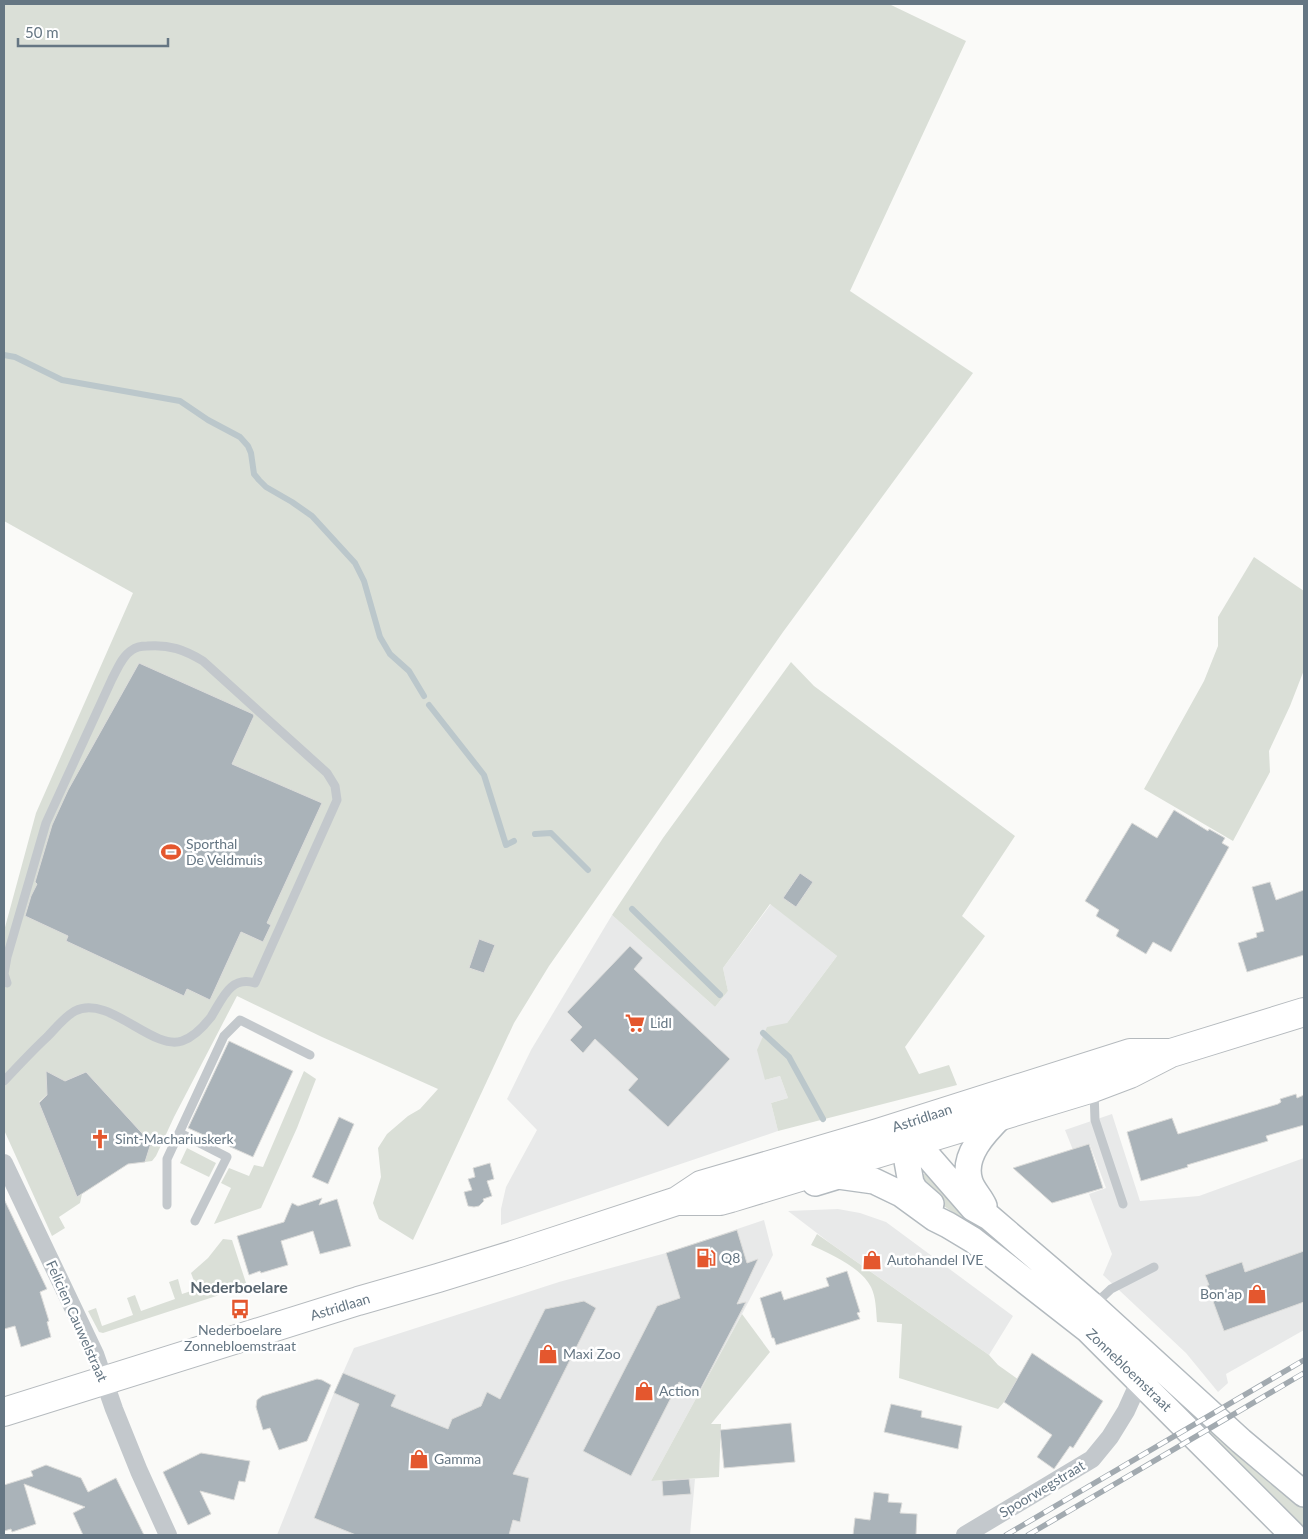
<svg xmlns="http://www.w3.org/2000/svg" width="1308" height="1539" font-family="Lato,sans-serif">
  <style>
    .built { fill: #e8e9e9 }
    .green { fill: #dadfd7 }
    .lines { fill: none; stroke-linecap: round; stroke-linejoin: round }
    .stream { stroke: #bbc7cb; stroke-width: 6 }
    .building { fill: #aab3b9; stroke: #dcdcda }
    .secondary-casing { stroke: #b3babf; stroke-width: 28 }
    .primary-casing { stroke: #b5babe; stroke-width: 30 }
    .service { stroke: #c3c8cc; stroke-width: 9 }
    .minor { stroke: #c3c8cc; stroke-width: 18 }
    .secondary { stroke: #fff; stroke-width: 25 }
    .primary { stroke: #fff; stroke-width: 28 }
    .rail-casing { stroke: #a2aab0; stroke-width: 5.5 }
    .rail { stroke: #fff; stroke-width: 4; stroke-dasharray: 11; stroke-linecap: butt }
    .labels { text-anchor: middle; stroke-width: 5; stroke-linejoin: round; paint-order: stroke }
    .poi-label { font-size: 14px; fill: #657683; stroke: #fff; text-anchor: start }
    .street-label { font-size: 14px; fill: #657683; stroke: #fff }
    .quarter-label { font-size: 16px; font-weight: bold; fill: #57646e; stroke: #fff }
  </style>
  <rect width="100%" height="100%" fill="#fafaf8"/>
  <path class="built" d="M771,904L837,956L787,1023L765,1080L780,1076L788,1098L771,1103L778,1131L501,1225V1209L506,1187L537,1130L507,1099L531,1050L612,915L715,1007L728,991L723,968Z
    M1112,1114L1140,1201L1199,1196L1304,1158V1330L1226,1374L1228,1383L1218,1392L1186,1353L1103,1275L1112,1254L1089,1194L1106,1188L1090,1145L1073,1150L1065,1130Z
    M838,1209L860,1213L886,1222L1013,1316L989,1355L830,1243L788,1211Z
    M764,1220L773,1255L742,1314L651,1481L695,1479L690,1535H277L334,1393L354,1348L559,1282L666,1253Z"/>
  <path class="green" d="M4,4H889L966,41L850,291L973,373L783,632L549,966L514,1023L413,1240L379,1219L373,1203L381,1177L378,1148L387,1134L408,1116L420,1109L438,1089L322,1037L237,996L174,1117L156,1156L152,1161L145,1162L151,1143L86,1072L60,1083L39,1102L77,1197L82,1194L80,1203L59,1217L65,1228L52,1236L4,1130V931L36,813L133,593L4,521Z
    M1254,557L1304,591V670L1290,706L1269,751L1270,772L1233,841L1144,789L1204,681L1218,646V617Z
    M791,662L814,686L1015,836L962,916L985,936L905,1047L919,1074L949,1065L957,1085L778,1131L771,1103L788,1098L780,1076L765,1080L757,1050L767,1027L787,1023L837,956L770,904L723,968L728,991L715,1007L612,915L663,838Z
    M304,1071L316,1079L297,1128L261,1208L214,1224L231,1188L221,1183L229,1168L249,1176L254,1165L263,1167Z
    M187,1148L216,1163L209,1177L180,1163Z
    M933,1172L969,1215L973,1226L929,1196L916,1176Z
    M817,1234L989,1355L998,1365L1019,1380L1016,1381L1004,1402L998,1409L899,1378L902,1324L877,1322C876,1310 876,1297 871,1287C861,1267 830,1254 811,1245Z
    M223,1239L232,1240L247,1286L103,1333L99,1332L88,1311L96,1308L102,1326L133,1315L127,1298L135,1295L141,1311L175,1299L169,1282L178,1279L182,1294L197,1289L191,1273L208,1258Z
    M742,1314L770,1352L711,1424H721L719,1477L651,1481Z
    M1139,1363L1304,1502V1527L1295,1519L1271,1503Z"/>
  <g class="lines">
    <path class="stream" d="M4,355L15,357L62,380L180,401L208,420L240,437L248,446L251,453L254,474L259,480L266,487L292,502L312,516L355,563L364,581L380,637L390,654L409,671L424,696
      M429,705L484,775L506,845L514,841
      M535,834L551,833L588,870
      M632,909L720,995
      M763,1033L789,1057L823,1119"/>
  </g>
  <path class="building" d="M139,663L253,714L254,716L232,764L322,803L267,923L271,925L263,942L241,932L210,1000L187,989L184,996L66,941L68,936L25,916L31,896L37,884L35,882L52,825L68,790Z
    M1174,810L1208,831L1209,829L1225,838L1222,843L1229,847L1171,952L1153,942L1146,954L1116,936L1119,930L1096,916L1099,910L1085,901L1132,823L1157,838Z
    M800,873L813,882L796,907L783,898Z
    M1270,882L1276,900L1304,890V955L1247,972L1238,943L1257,937L1256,933L1264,931L1252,887Z
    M479,939L495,945L484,973L469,968Z
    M630,946L643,958L634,969L730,1059L668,1127L628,1090L638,1079L595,1039L583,1053L570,1040L582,1027L567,1012Z
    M229,1041L293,1071L253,1157L188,1128Z
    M46,1071L65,1081L86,1072L151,1143L145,1162L128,1164L77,1197L39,1103L47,1095Z
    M1296,1094L1297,1098L1304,1095V1125L1266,1136L1268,1141L1187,1165L1188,1167L1141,1181L1127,1132L1172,1118L1178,1134L1278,1104L1281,1102L1280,1099Z
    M339,1117L354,1124L328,1184L312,1177Z
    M1089,1144L1103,1188L1052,1203L1013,1168Z
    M490,1163L494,1179L487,1181L492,1196L483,1199L484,1201L479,1206L474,1207L468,1206L464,1192L472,1190L468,1179L475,1177L473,1168Z
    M322,1198L319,1205L337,1199L351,1246L320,1254L313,1231L281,1241L288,1265L261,1273L260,1271L249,1275L237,1236L284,1222L292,1203L298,1206Z
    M4,1199L47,1289L40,1292L49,1321L47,1322L51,1337L21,1347L15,1326L4,1329Z
    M737,1230L747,1263L758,1259L737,1304L746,1302L699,1392L679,1382L631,1476L583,1451L657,1306L680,1298L666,1253Z
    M1304,1251V1302L1224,1331L1207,1285H1209L1205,1275L1242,1262L1245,1272Z
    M847,1271L860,1312L857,1313L860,1319L776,1345L774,1338H772L760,1298L781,1291L784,1300L829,1286L826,1278Z
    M584,1301L596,1308L513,1474L529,1478L520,1522L513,1520L509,1535H356L314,1518L359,1404L334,1393L343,1373L396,1395L391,1406L448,1429L452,1419L481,1406L487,1392L500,1399L545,1309Z
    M1032,1353L1103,1401L1073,1448L1070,1446L1054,1469L1037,1457L1052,1435L1004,1402Z
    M317,1379L322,1380L331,1385L307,1441L279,1450L270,1428L263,1430L256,1407L257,1400L262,1396Z
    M891,1404L922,1411L921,1417L962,1426L958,1449L884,1432Z
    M791,1423L795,1462L724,1468L720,1430Z
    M201,1453L250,1461L245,1482L239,1481L234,1500L200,1491L211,1514L188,1525L163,1472Z
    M46,1465L81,1478L88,1492L116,1478L144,1535H83L73,1513L85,1507L24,1484L36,1524L12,1532L11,1529L4,1531V1485L33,1476L31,1471Z
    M689,1479L691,1494L663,1496L662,1481Z
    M874,1492L889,1494L888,1502L902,1503L900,1513L917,1514L916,1535H853L855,1518L870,1520Z"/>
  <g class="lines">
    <defs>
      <path id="secondary" d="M925,1131L913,1142L907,1161L911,1183L915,1190L931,1204
        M899,1132L926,1154L973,1208L989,1217L1093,1306L1241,1441L1304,1494
        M815,1183L838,1176L874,1181L901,1194L934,1218L948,1225L973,1240L1088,1330L1293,1535
        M984,1206C980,1197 973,1191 970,1182C961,1156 985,1132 1002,1115"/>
      <path id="primary" d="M678,1201H720L731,1198L1093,1088L1130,1074L1171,1053L1304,1012
        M4,1412L358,1301L438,1278L519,1253L677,1201L701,1185L878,1133L1130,1053H1171"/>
    </defs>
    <use href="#secondary" class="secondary-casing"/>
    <use href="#primary" class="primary-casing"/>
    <path class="service" d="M4,1081C18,1066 32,1051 47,1037C56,1028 64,1017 75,1011C109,994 152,1051 182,1041C194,1037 204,1026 211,1017C222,1000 230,975 255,983L337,800L335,786L327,773L203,661C185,650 169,644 147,646C142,646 136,647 132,650C122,656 117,670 112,679L46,823L7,957L4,974L7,983
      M1094,1091L1095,1120L1123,1204
      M180,1133L227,1157L195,1221
      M167,1205V1159L224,1036L240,1020L310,1055
      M1095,1304L1111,1289L1154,1267"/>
    <path class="minor" d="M4,1163L95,1354L114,1409L139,1471L168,1535
      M965,1535L1092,1459L1110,1437L1126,1411L1140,1380"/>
    <use href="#secondary" class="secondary"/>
    <use href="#primary" class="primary"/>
    <defs>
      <path id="rail" d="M1006,1535L1304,1360
        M1028,1535L1304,1373"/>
    </defs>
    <use href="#rail" class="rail-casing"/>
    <use href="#rail" class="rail"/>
  </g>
  <defs>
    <symbol id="stadium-bare" viewBox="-9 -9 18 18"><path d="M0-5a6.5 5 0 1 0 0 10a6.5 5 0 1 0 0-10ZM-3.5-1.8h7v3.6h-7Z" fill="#e4572e" stroke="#fff" stroke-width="2.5" paint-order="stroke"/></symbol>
    <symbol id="supermarket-bare" viewBox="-9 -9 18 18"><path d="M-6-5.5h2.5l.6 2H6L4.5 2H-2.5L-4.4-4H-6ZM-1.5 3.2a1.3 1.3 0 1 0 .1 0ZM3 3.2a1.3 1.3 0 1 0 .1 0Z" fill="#e4572e" stroke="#fff" stroke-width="2.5" paint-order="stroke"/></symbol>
    <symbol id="church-bare" viewBox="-9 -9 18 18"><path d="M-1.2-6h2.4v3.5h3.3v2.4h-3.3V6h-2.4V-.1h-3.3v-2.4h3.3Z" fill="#e4572e" stroke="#fff" stroke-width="2.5" paint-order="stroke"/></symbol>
    <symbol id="fuel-bare" viewBox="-9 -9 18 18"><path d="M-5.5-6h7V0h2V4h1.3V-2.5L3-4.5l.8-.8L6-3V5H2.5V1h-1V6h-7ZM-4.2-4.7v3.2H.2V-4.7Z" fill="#e4572e" stroke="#fff" stroke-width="2.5" paint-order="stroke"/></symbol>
    <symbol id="shop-bare" viewBox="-9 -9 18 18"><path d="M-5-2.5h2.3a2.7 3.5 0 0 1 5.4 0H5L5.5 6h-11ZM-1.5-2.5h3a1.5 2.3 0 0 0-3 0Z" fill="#e4572e" stroke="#fff" stroke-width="2.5" paint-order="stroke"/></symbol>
    <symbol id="bus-bare" viewBox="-9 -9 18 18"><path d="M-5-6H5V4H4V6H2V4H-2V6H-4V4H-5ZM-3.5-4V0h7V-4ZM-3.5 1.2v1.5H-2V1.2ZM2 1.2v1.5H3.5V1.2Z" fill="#e4572e" stroke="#fff" stroke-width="2.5" paint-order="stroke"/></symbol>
  </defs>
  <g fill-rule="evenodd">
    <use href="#stadium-bare" x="157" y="838" width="28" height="28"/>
    <use href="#supermarket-bare" x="621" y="1009" width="28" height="28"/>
    <use href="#church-bare" x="86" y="1125" width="28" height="28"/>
    <use href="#fuel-bare" x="692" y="1244" width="28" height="28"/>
    <use href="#shop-bare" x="858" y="1246" width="28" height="28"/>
    <use href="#shop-bare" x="1243" y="1280" width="28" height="28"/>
    <use href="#bus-bare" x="226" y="1295" width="28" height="28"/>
    <use href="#shop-bare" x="534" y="1340" width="28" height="28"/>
    <use href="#shop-bare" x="630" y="1377" width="28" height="28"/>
    <use href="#shop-bare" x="405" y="1445" width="28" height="28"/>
  </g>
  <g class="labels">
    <g class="poi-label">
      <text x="186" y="849">Sporthal<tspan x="186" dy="16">De Veldmuis</tspan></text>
      <text x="650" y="1028">Lidl</text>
      <text x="115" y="1144">Sint-Machariuskerk</text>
      <text x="721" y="1263">Q8</text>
      <text x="887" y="1265">Autohandel IVE</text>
      <text x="1242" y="1299" text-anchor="end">Bon'ap</text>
      <text x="240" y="1335" text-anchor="middle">Nederboelare<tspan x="240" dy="16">Zonnebloemstraat</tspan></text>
      <text x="563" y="1359">Maxi Zoo</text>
      <text x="659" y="1396">Action</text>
      <text x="434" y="1464">Gamma</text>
    </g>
    <g class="street-label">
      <text transform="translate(922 1118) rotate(-18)" y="5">Astridlaan</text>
      <text transform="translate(340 1307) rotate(-17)" y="5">Astridlaan</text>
      <text transform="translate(77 1321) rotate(66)" y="5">Felicien Cauwelstraat</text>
      <text transform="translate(1129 1370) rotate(44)" y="5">Zonnebloemstraat</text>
      <text transform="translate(1042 1489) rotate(-31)" y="5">Spoorwegstraat</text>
    </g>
    <g class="quarter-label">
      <text x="239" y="1293">Nederboelare</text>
    </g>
  </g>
  <rect width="1308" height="1539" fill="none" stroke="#657683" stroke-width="10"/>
  <path d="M18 38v8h150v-8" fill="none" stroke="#657683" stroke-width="2.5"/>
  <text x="25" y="38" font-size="15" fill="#657683" stroke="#ffffff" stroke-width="4" paint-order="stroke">50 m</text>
</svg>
